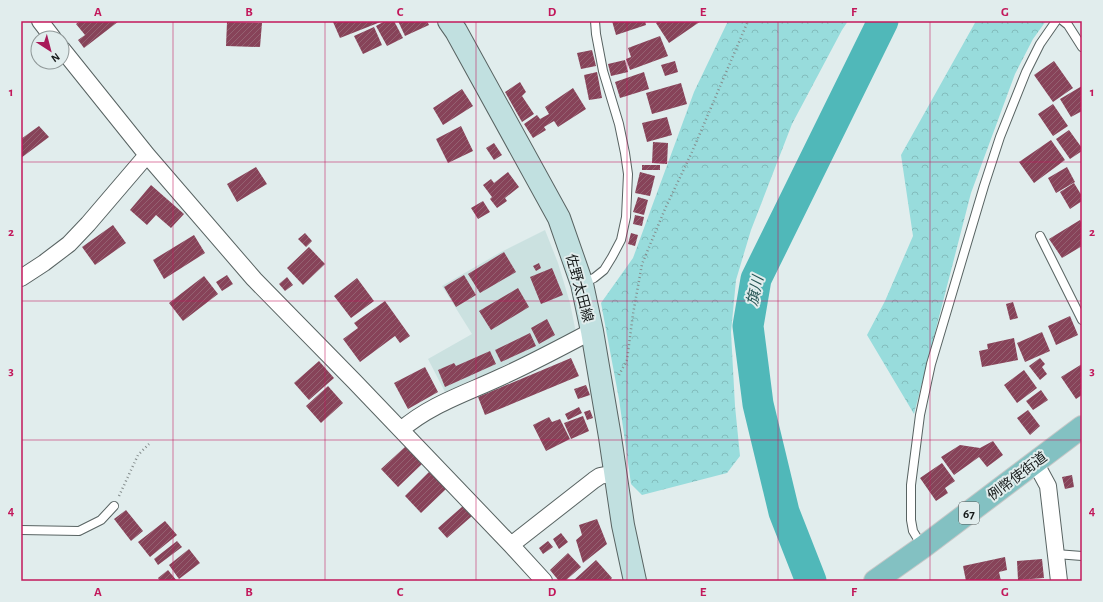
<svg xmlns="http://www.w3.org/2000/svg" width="1103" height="602" font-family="'Alegreya Sans','Noto Sans JP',sans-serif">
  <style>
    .built { fill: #cbe1e0 }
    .forest { fill: url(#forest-crowns) }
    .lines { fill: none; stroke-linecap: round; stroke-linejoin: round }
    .river { stroke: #50b8b9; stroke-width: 31 }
    .building { fill: url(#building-hatch) }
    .service-casing { stroke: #586362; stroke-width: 10 }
    .minor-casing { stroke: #586362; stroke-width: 18 }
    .secondary-casing { stroke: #586362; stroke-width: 24 }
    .primary-casing { stroke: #c7c8c8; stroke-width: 24 }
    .path { stroke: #858d8d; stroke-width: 2.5; stroke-dasharray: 1 3; stroke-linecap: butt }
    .service { stroke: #fff; stroke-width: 8 }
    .minor { stroke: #fff; stroke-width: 16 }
    .secondary { stroke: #c1e0e0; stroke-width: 22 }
    .primary { stroke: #83c1c2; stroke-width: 22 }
    .grid { fill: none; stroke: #c2185b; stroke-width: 1; stroke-opacity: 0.55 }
    .labels { text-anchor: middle; stroke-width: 4; stroke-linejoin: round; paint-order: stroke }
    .shield { fill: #e1eded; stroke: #525959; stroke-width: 1 }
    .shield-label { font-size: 13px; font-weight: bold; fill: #151919 }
    .street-label { font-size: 14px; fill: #151919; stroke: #e1eded }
    .water-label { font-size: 15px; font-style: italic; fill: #265454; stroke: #e1eded }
    .neatline { fill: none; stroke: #c2185b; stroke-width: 1.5 }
    .grid-label { font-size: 13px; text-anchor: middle; font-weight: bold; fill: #c2185b }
  </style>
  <defs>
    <pattern id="forest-crowns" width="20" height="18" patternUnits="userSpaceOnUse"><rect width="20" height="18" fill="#98dcdc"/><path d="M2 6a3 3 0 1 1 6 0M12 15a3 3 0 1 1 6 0" fill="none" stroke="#82bcbc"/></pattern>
    <pattern id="building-hatch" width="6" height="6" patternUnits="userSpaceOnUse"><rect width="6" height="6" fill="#874359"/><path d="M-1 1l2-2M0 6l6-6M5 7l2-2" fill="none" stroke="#946171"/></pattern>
  </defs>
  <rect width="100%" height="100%" fill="#e1eded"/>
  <path class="built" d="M545,230L558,263L570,303L576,333L445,392L428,359L472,334L442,286L501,252Z"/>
  <path class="forest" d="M728,21H848L842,30L792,124L751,230L736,280L731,332L735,406L740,456L727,473L642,495L631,484L619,399L601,303L633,258L694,92Z
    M976,21H1046L1033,39L1015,74L971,193L914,414L867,335L885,301L913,236L901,155Z"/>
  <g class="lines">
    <path class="river" d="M811,581L784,512L758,404L748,326L756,279L883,21"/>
  </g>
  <path class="building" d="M80,21H119L84,48L78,40L85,35L76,24Z
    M336,21H383L340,38L333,22Z
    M385,21H394L403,38L387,46L376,26Z
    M398,21H427L429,25L405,36Z
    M612,21H645L646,25L616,35Z
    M659,21H701L669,43L656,23Z
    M227,22L262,23L260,47L226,46Z
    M374,27L382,45L363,54L354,36Z
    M660,36L668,56L630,70L626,59L631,57L628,48Z
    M592,50L596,66L581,69L577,53Z
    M625,60L628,72L611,76L608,64Z
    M675,61L678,72L665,76L661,65Z
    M1054,61L1073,88L1053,102L1034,75Z
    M597,72L602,98L589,100L584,75Z
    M644,72L649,89L620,98L615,82Z
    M520,82L526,92L522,96L534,114L522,122L505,92Z
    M681,83L687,104L652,114L646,93Z
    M1082,86V111L1071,117L1060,99Z
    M573,88L586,109L558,127L554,121L544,127L546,130L533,138L524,124L537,115L540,119L549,114L545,107Z
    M462,89L473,106L443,125L433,108Z
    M1053,104L1068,126L1053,136L1038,114Z
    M667,117L672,135L647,142L642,123Z
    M39,126L49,137L21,158V139Z
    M461,126L473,151L448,163L436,139Z
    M1069,130L1082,148V151L1070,159L1056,139Z
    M1051,140L1065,160L1034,183L1019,162Z
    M653,142L668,143L667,164L652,163Z
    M494,143L502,155L494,160L486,148Z
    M642,165H660V170H642Z
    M256,167L267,184L237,202L227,184Z
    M1067,167L1075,182L1056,193L1048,178Z
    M508,172L519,187L505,198L507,201L497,208L490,199L492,197L483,185L491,179L494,183Z
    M640,172L655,176L650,196L635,193Z
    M1074,183L1082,196V201L1070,209L1060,192Z
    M151,185L184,214L171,228L156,215L147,225L130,210Z
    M638,197L648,200L644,215L633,212Z
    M483,201L490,212L478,219L471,208Z
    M635,215L644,217L642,226L633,224Z
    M1080,220L1082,223V246L1062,258L1049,239Z
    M113,225L126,243L95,265L82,247Z
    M305,233L312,241L306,247L298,239Z
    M631,233L638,235L635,246L628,244Z
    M194,235L205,253L164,279L153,260Z
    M309,247L325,264L303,285L287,268Z
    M504,252L516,272L480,293L468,274Z
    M539,263L541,268L536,271L533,266Z
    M552,268L563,295L541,304L530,277Z
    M227,275L233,284L222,291L216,282Z
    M464,275L476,295L456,307L444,287Z
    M204,276L218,294L183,321L169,303Z
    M287,277L293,285L285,291L279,284Z
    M357,278L374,301L351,318L334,296Z
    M518,288L529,307L491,330L479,311Z
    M385,301L410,336L400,343L395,336L360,362L343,339L358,328L354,323Z
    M1013,302L1018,318L1010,320L1006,304Z
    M1070,316L1078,335L1056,345L1048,326Z
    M547,319L555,335L539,344L531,328Z
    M1042,332L1050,351L1025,362L1017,343Z
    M530,333L536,346L501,362L495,350Z
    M1014,338L1018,360L982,367L979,351L988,349L987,344Z
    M490,351L496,364L445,387L438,370L454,363L456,366Z
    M571,358L579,376L485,415L478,397Z
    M1040,358L1045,364L1042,367L1047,374L1040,380L1029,366Z
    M319,361L334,378L309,400L294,383Z
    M1082,364V395L1076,399L1061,377Z
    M425,367L438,392L408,409L394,383Z
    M1024,370L1037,388L1017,403L1004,385Z
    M586,385L590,395L578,399L574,389Z
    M328,386L343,403L321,423L306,406Z
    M1041,390L1048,400L1033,410L1026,401Z
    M579,407L582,413L568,420L565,414Z
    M590,410L593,418L587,420L584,412Z
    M1028,410L1040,426L1030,435L1017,418Z
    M583,416L589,431L571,439L564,423Z
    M549,417L552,422L560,419L570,439L546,451L533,425Z
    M993,441L1003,455L987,467L979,457L954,475L941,457L960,445L980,448Z
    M406,446L423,463L398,487L381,469Z
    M942,463L955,481L945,488L948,493L936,501L920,478Z
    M429,472L446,489L421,513L405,496Z
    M1072,475L1074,487L1065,489L1062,477Z
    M463,506L472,516L447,538L438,528Z
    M126,510L143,531L131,541L114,519Z
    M597,519L607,544L583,563L576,540L582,535L579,525Z
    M165,521L177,535L150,557L138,542Z
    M561,533L568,542L559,549L553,539Z
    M177,541L182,547L158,565L154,559Z
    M548,541L553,547L543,554L539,548Z
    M189,549L200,563L179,579L169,565Z
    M568,553L581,567L565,581H559L550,570Z
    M1005,557L1007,570L999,572L1001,581H966L963,566Z
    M1042,559L1044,578L1018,580L1017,561Z
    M596,560L612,578L609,581H573Z
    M168,570L177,581H160L158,578Z"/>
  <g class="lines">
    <defs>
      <path id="service" d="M1063,21L1068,25L1082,47
        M1040,236L1082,320
        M583,283L594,278L604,270L612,257L621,240L626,217L628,174L625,153L619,124L603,71L596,34L595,21
        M21,530L79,531L101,520L114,506
        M922,546L913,531L911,520V485L920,415L931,364L984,186L1000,137L1026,72L1040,44L1056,21
        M1056,554L1082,556"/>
      <path id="minor" d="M40,21L53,38
        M62,49L147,155L254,279L354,381L511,545L544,581
        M21,278L44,263L69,244L88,224L147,155
        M401,430C429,405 467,393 501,377C532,363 562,347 592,331
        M1035,462L1048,486L1059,581
        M511,545L594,480L600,476L615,473"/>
      <path id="secondary" d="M449,21L456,31L559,218L582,284L592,331L610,437L623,525L635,581"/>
      <path id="primary" d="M875,581L923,547L1082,427"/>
    </defs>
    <use href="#service" class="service-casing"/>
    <use href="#minor" class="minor-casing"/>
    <use href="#secondary" class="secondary-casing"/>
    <use href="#primary" class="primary-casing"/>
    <path class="path" d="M619,375L627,360L633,314L642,264L665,209L692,152L748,21
      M119,496L138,455L149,444"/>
    <use href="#service" class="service"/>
    <use href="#minor" class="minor"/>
    <use href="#secondary" class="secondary"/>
    <use href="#primary" class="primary"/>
  </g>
  <path class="grid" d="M173,21V581M325,21V581M476,21V581M627,21V581M778,21V581M930,21V581M21,162H1082M21,301H1082M21,440H1082"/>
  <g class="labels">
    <rect class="shield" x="959" y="502" width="20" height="22" rx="3"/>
    <g class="shield-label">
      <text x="969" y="518">67</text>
    </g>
    <g class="street-label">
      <text transform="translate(580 288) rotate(75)" y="5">佐野太田線</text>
      <text transform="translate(1017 476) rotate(-37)" y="5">例幣使街道</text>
    </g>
    <g class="water-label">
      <text transform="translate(755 291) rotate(-77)" y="5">旗川</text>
    </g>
  </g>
  <rect width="1103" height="602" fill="none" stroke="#e1eded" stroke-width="44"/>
  <g transform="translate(50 50) rotate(144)"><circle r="19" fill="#e1eded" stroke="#8f9898"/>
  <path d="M0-3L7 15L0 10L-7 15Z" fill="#a81a59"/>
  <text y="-6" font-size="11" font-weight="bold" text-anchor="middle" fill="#151919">N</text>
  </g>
  <rect x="22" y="22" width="1059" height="558" class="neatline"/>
  <g class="grid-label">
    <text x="98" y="16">A</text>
    <text x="249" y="16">B</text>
    <text x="400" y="16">C</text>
    <text x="552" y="16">D</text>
    <text x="703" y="16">E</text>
    <text x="854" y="16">F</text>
    <text x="1005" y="16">G</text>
    <text x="11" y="96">1</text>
    <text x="1092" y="96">1</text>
    <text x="11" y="236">2</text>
    <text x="1092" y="236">2</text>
    <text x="11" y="375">3</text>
    <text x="1092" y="375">3</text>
    <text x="11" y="515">4</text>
    <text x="1092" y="515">4</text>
    <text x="98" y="596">A</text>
    <text x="249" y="596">B</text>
    <text x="400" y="596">C</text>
    <text x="552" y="596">D</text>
    <text x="703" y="596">E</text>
    <text x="854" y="596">F</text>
    <text x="1005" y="596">G</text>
  </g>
</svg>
